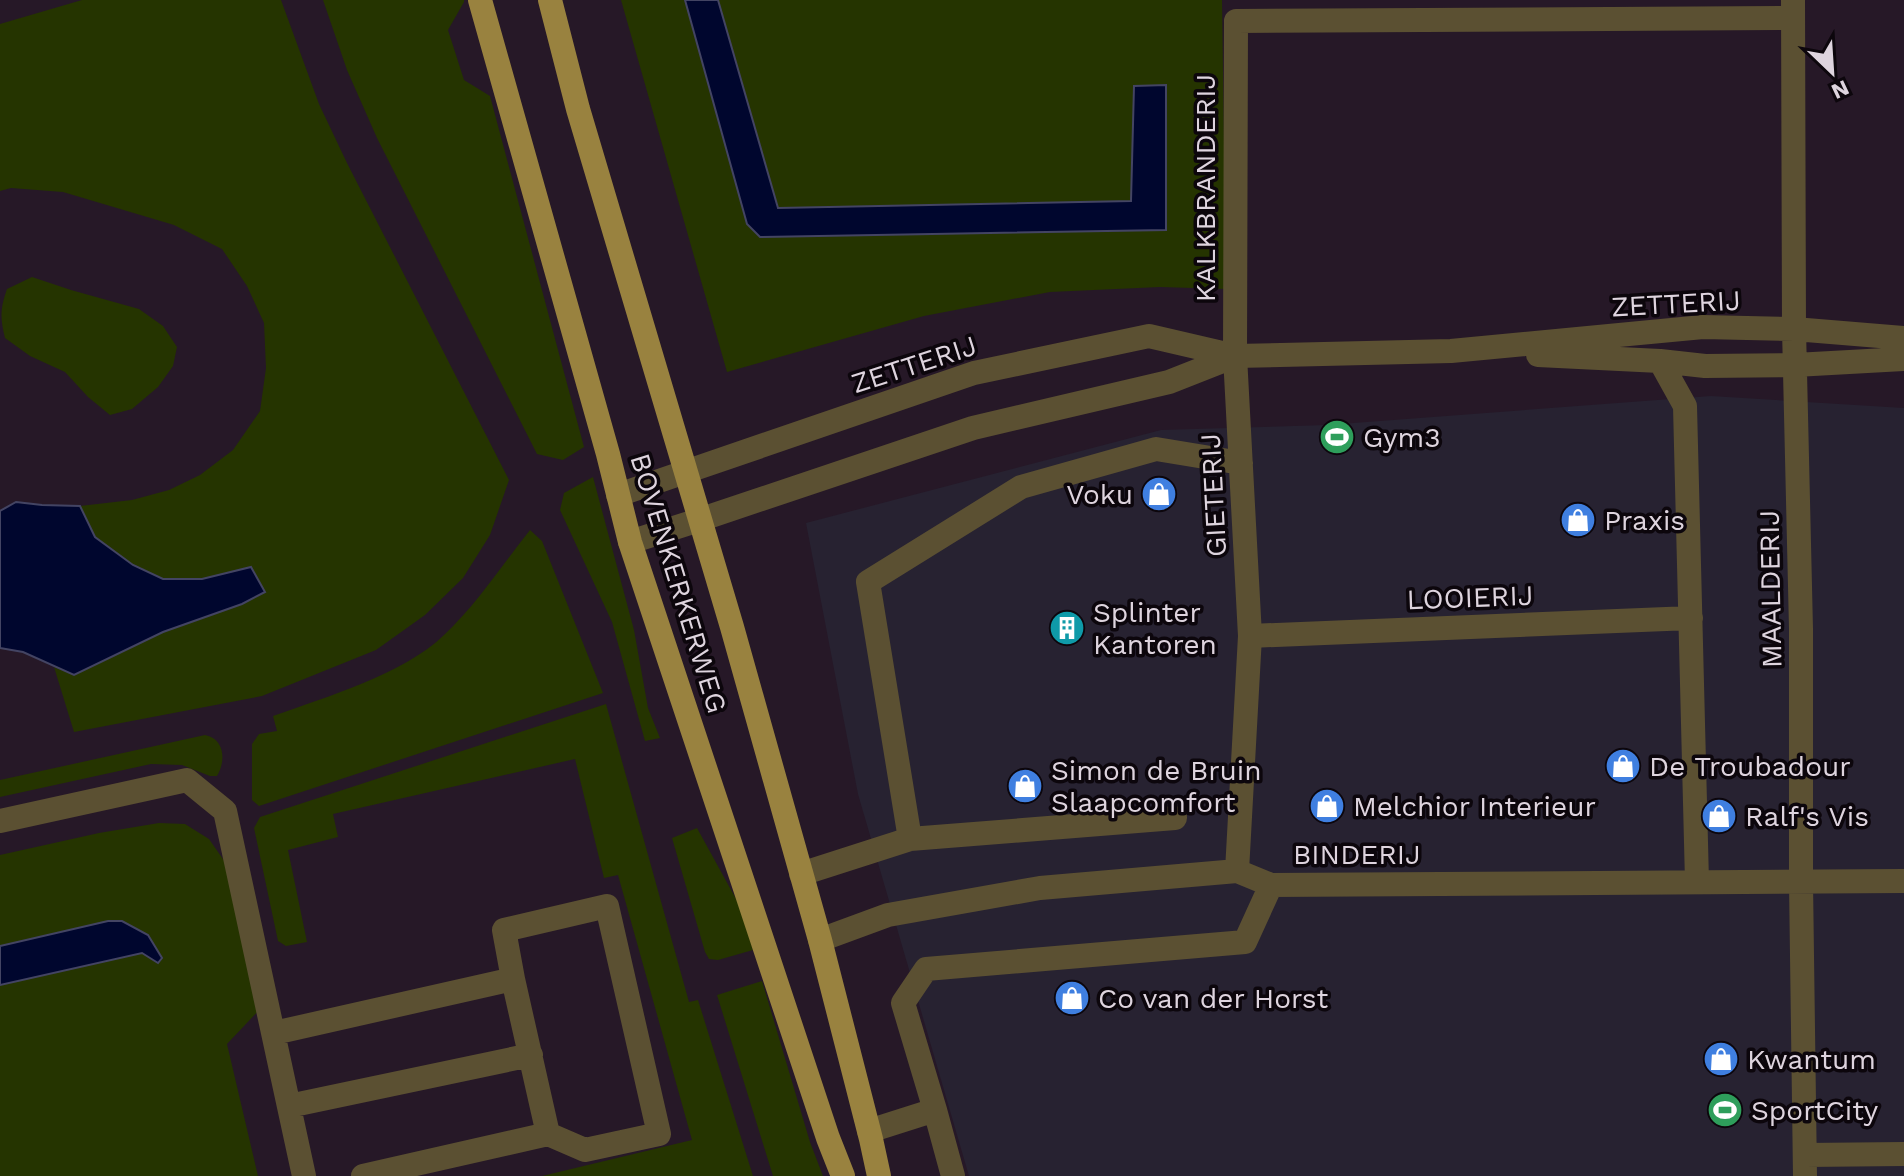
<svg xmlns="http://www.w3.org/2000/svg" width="1904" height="1176" font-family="'Work Sans',sans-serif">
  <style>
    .commercial { fill: #272231 }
    .green { fill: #253400 }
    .water { fill: #00062e; stroke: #434463; stroke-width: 2 }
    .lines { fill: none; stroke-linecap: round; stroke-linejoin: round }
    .minor { stroke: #5b5032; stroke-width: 24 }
    .major { stroke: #99823f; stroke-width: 24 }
    .labels { text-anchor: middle; stroke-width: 7; stroke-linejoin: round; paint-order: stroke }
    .street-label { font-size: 28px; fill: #ded4de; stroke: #0c060c }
    .poi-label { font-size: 28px; fill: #ded4de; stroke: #0c060c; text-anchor: start }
  </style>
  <rect width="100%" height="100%" fill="#261827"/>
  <path class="commercial" d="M1711,396L1904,408V1176H969L858,794L806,523L1161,430L1327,425Z"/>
  <path class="green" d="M82,0H281L319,104L347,163L509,480L490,535L463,578L425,615L376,650L262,696L74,732L54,667L74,675L163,632L242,604L251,567L202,579H163L133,565L95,537L80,506L132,500L169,490L200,475L233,450L260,411L266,368L264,323L247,286L222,249L174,225L63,192L11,188L0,191V24Z
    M323,0H464V2L448,30L464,80L490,96L584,447L563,460L537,454L377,138L347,70Z
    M621,0H685L747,224L760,237L1165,230L1166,86L1134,87L1132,201L778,209L718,0H1222L1226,289L1160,287L1050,292L924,316L727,372Z
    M32,277L71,290L139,309L163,326L177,347L173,366L158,387L132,409L110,415L88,397L65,372L30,356L5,338C0,318 0,309 7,289Z
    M593,477L634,630L648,708L660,738L645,741L612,622L560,510L564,493Z
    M530,530L542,541L603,693L259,806L252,800V744L259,734L277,731L273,716C326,697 404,674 444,635C477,604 502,565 530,530Z
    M606,704L689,1002L698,1000L753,1176H542L692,1140L618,875L604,878L575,759L333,814L338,837L288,850L307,942L286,946L278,941L254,828L260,817Z
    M205,735C225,739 226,761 217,776H210L182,765L151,764L0,797V780Z
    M159,823L185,824L209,839L225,862L262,1007L227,1044L258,1176H0V985L142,953L158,963L108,921L0,946V855L99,833Z
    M697,828L741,908L753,950L718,960L709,959L705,952L672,838Z
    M762,981L810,1142L823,1176H773L717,995Z"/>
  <path class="water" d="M685,0H718L778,208L1131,201L1134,86L1166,85V230L760,237L747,224Z
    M16,502L42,505L80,506L95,537L133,565L163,579H202L251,567L265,592L242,604L163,632L74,675L23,652L0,648V511Z
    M108,921H122L148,935L162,958L158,963L142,953L0,985V946Z"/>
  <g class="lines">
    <path class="minor" d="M1793,0L1794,329L1801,629V882L1805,1176
      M1538,355L1660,361L1705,366L1795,365L1904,359
      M1660,361L1685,406L1697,882
      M618,495L974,373L1149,336L1235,356L1451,351L1703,327L1794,329L1904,338
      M630,542L699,520L973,428L1169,382L1235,356
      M1250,636L1691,618
      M0,821L187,780L225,811L304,1176
      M910,839L1175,818
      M1237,871L1250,636L1235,356L1236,21L1793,18
      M801,874L910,839L868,582L1021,487L1156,449L1241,463
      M820,940L888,915L1040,888L1237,871L1271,885L1904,881
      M513,979L504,930L607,906L659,1134L585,1150L548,1134
      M274,1033L513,979L548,1134L363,1176
      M289,1106L531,1055
      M935,1110L903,1003L926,969L1245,942L1271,885
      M869,1131L935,1110L953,1176
      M1805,1155L1904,1154"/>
    <path class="major" d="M480,0L608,454L630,542L828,1138L843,1176
      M550,0L578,109L732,627L820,940L871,1139L879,1176"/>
  </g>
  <defs>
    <symbol id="stadium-disc" viewBox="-11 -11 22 22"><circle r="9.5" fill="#2e9e5b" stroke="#0c060c"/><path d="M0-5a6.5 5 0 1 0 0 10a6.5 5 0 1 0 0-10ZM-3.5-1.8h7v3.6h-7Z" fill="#fff"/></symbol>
    <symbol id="shop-disc" viewBox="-11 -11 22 22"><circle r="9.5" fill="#3f7fe0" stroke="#0c060c"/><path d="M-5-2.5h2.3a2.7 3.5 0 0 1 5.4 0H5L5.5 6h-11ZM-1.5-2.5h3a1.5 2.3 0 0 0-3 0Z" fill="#fff"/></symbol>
    <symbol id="building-disc" viewBox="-11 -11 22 22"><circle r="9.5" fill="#0f9aa8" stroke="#0c060c"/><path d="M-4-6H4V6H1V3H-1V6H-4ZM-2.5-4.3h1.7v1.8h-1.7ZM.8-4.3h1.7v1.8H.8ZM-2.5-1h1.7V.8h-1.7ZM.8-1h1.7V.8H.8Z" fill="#fff"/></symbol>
  </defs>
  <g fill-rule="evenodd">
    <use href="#stadium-disc" x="1317" y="417" width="40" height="40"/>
    <use href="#shop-disc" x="1139" y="474" width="40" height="40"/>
    <use href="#shop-disc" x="1558" y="500" width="40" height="40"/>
    <use href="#building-disc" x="1047" y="608" width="40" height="40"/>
    <use href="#shop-disc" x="1603" y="746" width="40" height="40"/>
    <use href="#shop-disc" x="1005" y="766" width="40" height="40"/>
    <use href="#shop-disc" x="1307" y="786" width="40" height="40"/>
    <use href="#shop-disc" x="1699" y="796" width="40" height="40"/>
    <use href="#shop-disc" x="1052" y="978" width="40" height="40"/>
    <use href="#shop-disc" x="1701" y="1039" width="40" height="40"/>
    <use href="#stadium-disc" x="1705" y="1090" width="40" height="40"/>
  </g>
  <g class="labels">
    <g class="street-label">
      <text transform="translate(1205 188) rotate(-90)" y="10">KALKBRANDERIJ</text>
      <text transform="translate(1676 303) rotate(-3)" y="10">ZETTERIJ</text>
      <text transform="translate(914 364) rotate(-18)" y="10">ZETTERIJ</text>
      <text transform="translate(1213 495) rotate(-93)" y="10">GIETERIJ</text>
      <text transform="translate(679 583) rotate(73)" y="10">BOVENKERKERWEG</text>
      <text transform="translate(1770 589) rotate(-91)" y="10">MAALDERIJ</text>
      <text transform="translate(1470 597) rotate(-2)" y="10">LOOIERIJ</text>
      <text x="1357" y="864">BINDERIJ</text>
    </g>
    <g class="poi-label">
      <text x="1363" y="447">Gym3</text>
      <text x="1133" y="504" text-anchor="end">Voku</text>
      <text x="1604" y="530">Praxis</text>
      <text x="1093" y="622">Splinter<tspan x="1093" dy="32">Kantoren</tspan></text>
      <text x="1649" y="776">De Troubadour</text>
      <text x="1051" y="780">Simon de Bruin<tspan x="1051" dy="32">Slaapcomfort</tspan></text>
      <text x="1353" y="816">Melchior Interieur</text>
      <text x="1745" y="826">Ralf's Vis</text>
      <text x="1098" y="1008">Co van der Horst</text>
      <text x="1747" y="1069">Kwantum</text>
      <text x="1751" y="1120">SportCity</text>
    </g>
  </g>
  <g transform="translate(1832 72) rotate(155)" stroke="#0c060c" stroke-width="6" paint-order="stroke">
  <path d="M0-6L14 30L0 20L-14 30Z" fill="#ded4de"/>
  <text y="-12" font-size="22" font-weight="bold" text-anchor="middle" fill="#ded4de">N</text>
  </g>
</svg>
